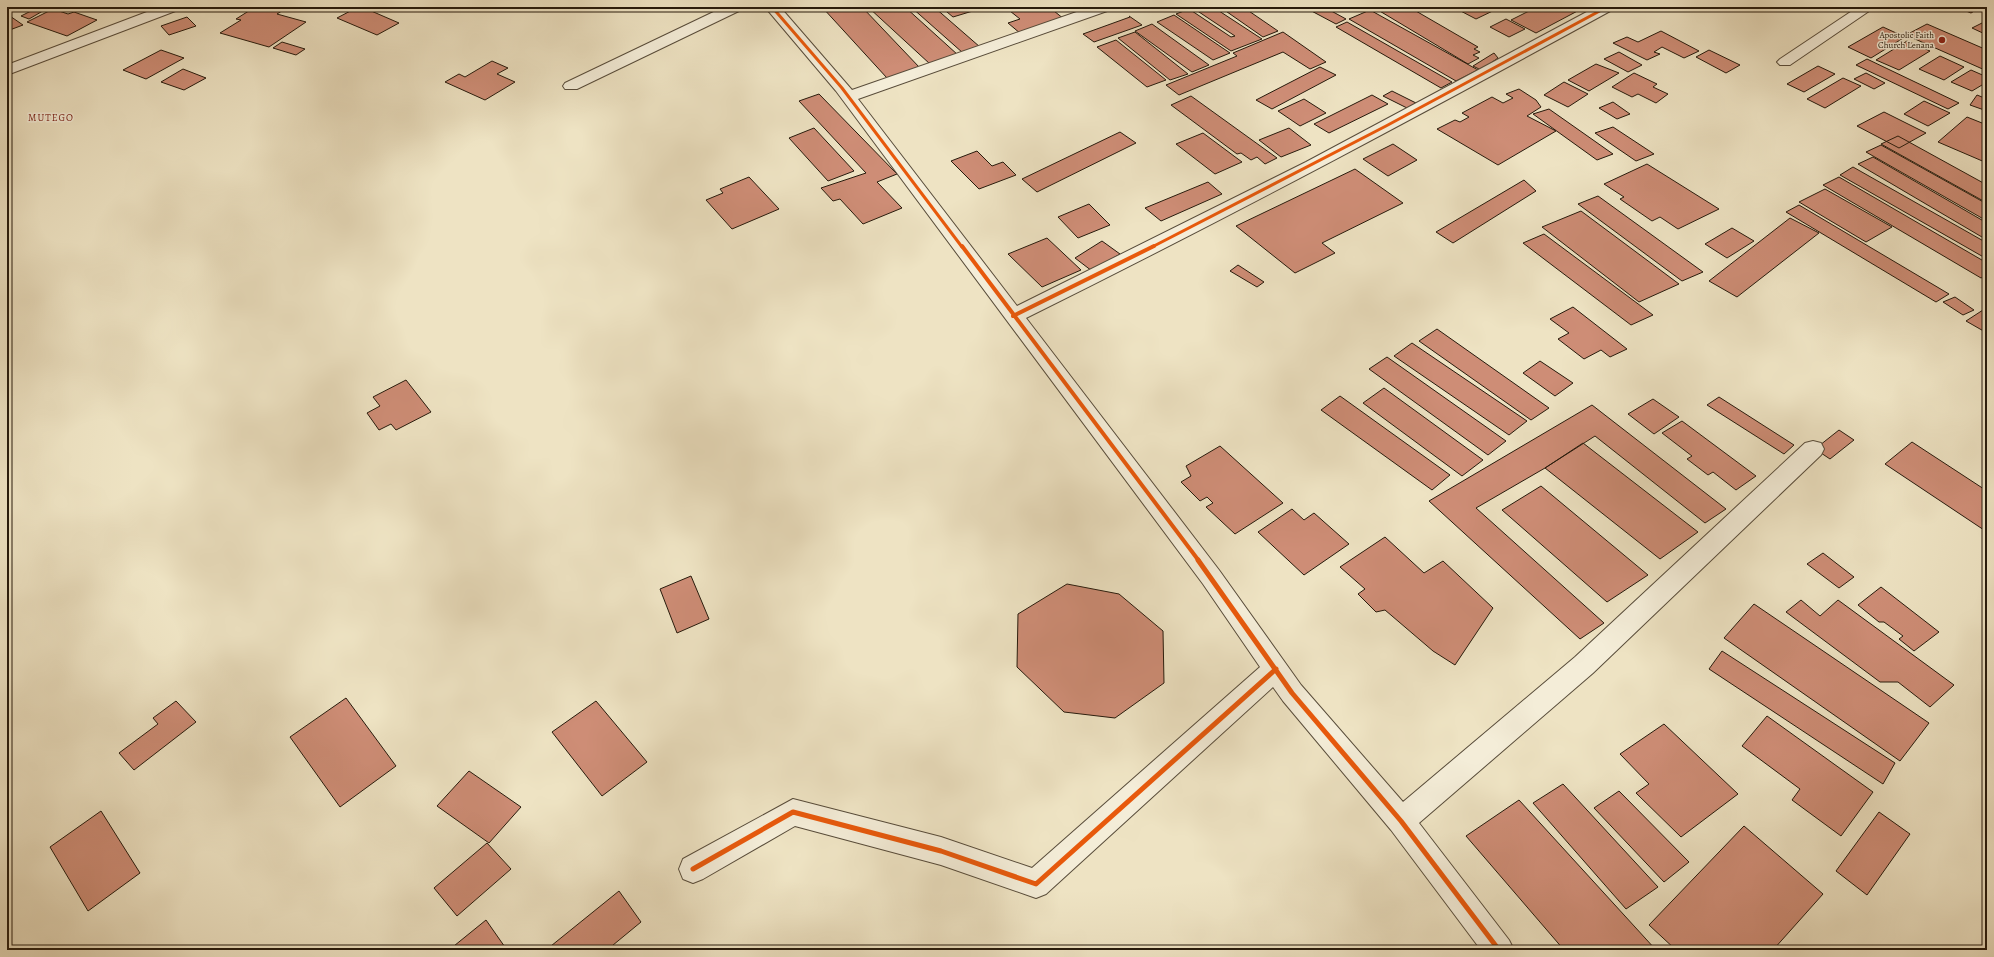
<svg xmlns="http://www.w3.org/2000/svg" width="1994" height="957" font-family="Alegreya,serif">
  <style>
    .building { fill: #ce8d76; stroke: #261a0c }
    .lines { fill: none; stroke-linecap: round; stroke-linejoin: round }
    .minor-casing { stroke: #584c3a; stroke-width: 2 }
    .minor { fill: #f4edd8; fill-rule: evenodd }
    .cycleway-far2-casing { stroke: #f4edd8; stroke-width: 5 }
    .cycleway-far1-casing { stroke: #f4edd8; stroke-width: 6 }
    .cycleway-casing { stroke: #f4edd8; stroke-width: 8 }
    .cycleway-far2 { stroke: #e8590c; stroke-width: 3 }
    .cycleway-far1 { stroke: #e8590c; stroke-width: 4 }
    .cycleway { stroke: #e8590c; stroke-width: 5 }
    .poi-dot { fill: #8f2418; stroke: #f4edd8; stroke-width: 1.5 }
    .labels { text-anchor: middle; stroke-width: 3; stroke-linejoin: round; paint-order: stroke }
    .far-poi-label { font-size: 9px; fill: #261a0c; stroke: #f4edd8; text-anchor: end }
    .far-neighbourhood-label { font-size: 10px; letter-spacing: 1px; fill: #7a1f14; stroke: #f4edd8 }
  </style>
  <rect width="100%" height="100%" fill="#eee3c3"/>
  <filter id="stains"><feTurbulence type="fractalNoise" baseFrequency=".005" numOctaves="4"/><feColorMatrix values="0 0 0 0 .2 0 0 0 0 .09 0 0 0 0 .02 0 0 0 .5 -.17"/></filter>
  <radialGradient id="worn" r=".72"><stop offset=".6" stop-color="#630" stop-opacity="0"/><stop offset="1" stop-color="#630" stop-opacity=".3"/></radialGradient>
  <path class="building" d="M39,7L48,8L29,19L21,16Z
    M255,7H288L277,14L306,22L269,47L220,33L241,20L236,19Z
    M358,7H362L399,23L377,35L337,18Z
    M822,7H862L920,68L887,78Z
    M868,7H905L958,55L930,64Z
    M911,7H934L980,47L963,53Z
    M941,7H973L976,10L953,17Z
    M1005,7H1049L1064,19L1021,34L1008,23L1020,19Z
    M1196,7H1213L1262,39L1231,51L1176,14L1189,9L1231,37L1235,36L1193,8Z
    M1220,7H1243L1278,31L1263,37Z
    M1304,7H1324L1346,19L1336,24Z
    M1373,7H1409L1478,47L1474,49L1480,52L1473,55L1479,58L1468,64Z
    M1453,7H1501L1476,19Z
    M1537,7H1585L1536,33L1511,20Z
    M1956,7H1981L1971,13Z
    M53,9L68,14L74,12L97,20L67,36L27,22Z
    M1370,10L1478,70L1456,81L1349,19Z
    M7,14L23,25L7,31Z
    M1174,15L1230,53L1213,60L1157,22Z
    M1129,16L1142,25L1094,42L1083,34L1130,17Z
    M187,17L196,26L169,35L161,26Z
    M1506,19L1525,29L1509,37L1490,27Z
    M1347,22L1452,82L1441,88L1336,27Z
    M1984,22L1987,24V35L1972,28Z
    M1152,24L1209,65L1192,72L1135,31Z
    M1927,24L1987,50V71L1906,35Z
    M1883,27L1905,37L1871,58L1848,47Z
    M1661,31L1699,51L1684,58L1662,47L1654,52L1660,54L1647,60L1613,43L1627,37L1638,42Z
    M1135,32L1188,74L1170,80L1118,38Z
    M1283,32L1326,62L1310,69L1283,52L1179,95L1166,85L1237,56L1233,53Z
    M1116,40L1166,80L1147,87L1097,47Z
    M1907,41L1930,51L1899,70L1876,60Z
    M282,42L305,49L296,55L273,48Z
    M161,50L184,58L146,79L123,70Z
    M1709,50L1740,65L1726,73L1696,57Z
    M1619,52L1642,65L1628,72L1604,59Z
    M1494,53L1498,58L1481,70L1473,66Z
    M1940,56L1964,67L1944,80L1919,69Z
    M1867,59L1959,103L1948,109L1856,65Z
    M492,61L508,68L497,74L515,82L485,100L445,82L459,74L465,77Z
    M1596,64L1619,73L1589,91L1568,80Z
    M1818,66L1835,74L1804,92L1787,84Z
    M1320,67L1336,75L1272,109L1256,100Z
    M183,69L206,78L184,90L161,82Z
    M1971,70L1987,77V82L1972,91L1951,82Z
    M1634,73L1657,84L1653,87L1668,94L1656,103L1638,94L1632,97L1612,87Z
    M1866,73L1885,83L1874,89L1854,79Z
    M1843,78L1861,86L1825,108L1807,99Z
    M1564,82L1588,94L1568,107L1544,95Z
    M1519,89L1536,100L1541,107L1527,116L1556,131L1498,165L1437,129L1455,120L1460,122L1469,117L1462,113L1492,97L1503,103L1513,98L1506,94Z
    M1392,91L1420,105L1411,110L1383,96Z
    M819,94L897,174L877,182L902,208L863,224L840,199L833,201L821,188L866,173L799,101Z
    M1372,95L1388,104L1329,133L1314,124Z
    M1977,95L1987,99V111L1970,105Z
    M1191,96L1277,158L1265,164L1257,157L1251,160L1241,153L1237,154L1171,105Z
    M1304,99L1326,113L1300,126L1278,111Z
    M1924,101L1950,113L1928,126L1904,114Z
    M1613,102L1630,114L1617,119L1599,108Z
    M1549,109L1613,154L1597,160L1533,114Z
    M1884,112L1926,133L1899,148L1857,126Z
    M1967,117L1987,125V163L1938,142Z
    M1613,127L1654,154L1636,161L1595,133Z
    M814,128L854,171L828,181L789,138Z
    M1289,128L1311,145L1281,157L1259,140Z
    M1120,132L1136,143L1037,192L1022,179Z
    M1203,133L1242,162L1215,174L1176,144Z
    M1898,136L1987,185V203L1881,144Z
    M1393,144L1417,160L1388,176L1363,159Z
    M1881,145L1987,204V221L1866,152Z
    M977,151L992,166L1003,162L1016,175L979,189L951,161Z
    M1873,157L1987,223V240L1858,164Z
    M1647,164L1719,209L1678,229L1660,217L1652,221L1620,199L1624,197L1604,184Z
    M1853,167L1987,243V259L1840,175Z
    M1355,169L1403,203L1322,243L1335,253L1295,273L1236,226Z
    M749,177L779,209L732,229L706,200L723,193L720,189Z
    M1839,177L1987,263V275L1981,278L1823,185Z
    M1524,180L1536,191L1453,243L1436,232Z
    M1208,182L1222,194L1161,221L1145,208Z
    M1825,189L1892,227L1866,242L1799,202Z
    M1598,196L1703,272L1682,281L1578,204Z
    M1089,204L1110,225L1078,238L1058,217Z
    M1799,205L1949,294L1936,302L1786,212Z
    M1581,211L1679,284L1639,302L1542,227Z
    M1790,218L1819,233L1737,297L1709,281Z
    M1732,228L1754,241L1727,258L1705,244Z
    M1544,234L1653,315L1631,325L1523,243Z
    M1047,238L1081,270L1042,287L1008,254Z
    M1102,241L1120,254L1092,271L1075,258Z
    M1238,265L1264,282L1257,287L1230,271Z
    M1955,297L1974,310L1963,315L1943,302Z
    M1573,307L1627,349L1610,357L1601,350L1584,359L1558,339L1569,333L1550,319Z
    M1983,310L1987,313V333L1966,321Z
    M1437,329L1549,408L1531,420L1419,341Z
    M1412,343L1527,421L1509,435L1394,356Z
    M1387,357L1506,441L1488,455L1369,369Z
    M1540,361L1573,383L1555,396L1523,373Z
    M406,380L431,412L396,430L391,424L379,430L367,413L380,406L373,397Z
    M1384,388L1483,460L1462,476L1363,403Z
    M1340,396L1450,475L1432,490L1321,410Z
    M1719,397L1794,445L1784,454L1707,405Z
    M1653,399L1679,417L1654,434L1628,414Z
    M1592,405L1726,509L1705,523L1595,436L1545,468L1476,508L1604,623L1580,639L1429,501Z
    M1682,421L1756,476L1736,490L1713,472L1708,475L1687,459L1692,456L1662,433Z
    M1839,430L1854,440L1830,459L1815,449Z
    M1912,442L1987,491V532L1885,464Z
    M1583,443L1698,532L1660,559L1545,468Z
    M1220,446L1283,503L1235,534L1206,507L1213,503L1207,497L1200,501L1181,482L1191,476L1186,466Z
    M1541,486L1648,575L1607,602L1502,510Z
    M1292,509L1304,520L1314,513L1349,544L1304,575L1258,532Z
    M1385,537L1424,573L1443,561L1493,608L1455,665L1433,651L1385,610L1376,612L1358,594L1365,589L1340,567Z
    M1823,553L1854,577L1839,588L1807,564Z
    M691,576L709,619L677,633L660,589Z
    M1067,584L1119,594L1163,631L1164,683L1115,718L1064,712L1017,667L1018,614Z
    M1881,587L1939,632L1914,651L1899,639L1903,636L1884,622H1879L1858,605Z
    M1801,600L1820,616L1838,600L1954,685L1930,707L1898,682H1880L1786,612Z
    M1754,604L1929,723L1900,761L1724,638Z
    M1722,651L1895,763L1883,784L1709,669Z
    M346,698L396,766L340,807L290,737Z
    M176,701L196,722L134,770L119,753L158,724L153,718Z
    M596,701L647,762L602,796L552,732Z
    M1767,716L1873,792L1841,836L1792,800L1800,789L1742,746Z
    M1664,724L1738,794L1681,837L1636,793L1649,784L1620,754Z
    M469,771L521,807L489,843L437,806Z
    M1563,784L1658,887L1626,909L1533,803Z
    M1619,791L1689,862L1664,882L1594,808Z
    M1519,800L1656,950H1564L1466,836Z
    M101,811L140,873L88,911L50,847Z
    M1879,812L1910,834L1867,895L1836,871Z
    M1744,826L1823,894L1773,950H1676L1649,925Z
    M487,843L511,869L457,916L434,888Z
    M619,891L641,922L607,950H546Z
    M486,920L507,950H449Z"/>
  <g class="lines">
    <defs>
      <path id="minor" d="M160,7H180L178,10L7,75V65Z
        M724,7H743L741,10L577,89H565L563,86L565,83Z
        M765,7H780L852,90L1091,7H1112L1110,10L858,99L1017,306L1306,162L1596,7H1614L1612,10C1419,116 1224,220 1026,318L1219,570L1301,685L1403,802L1575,657L1805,443L1813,441L1821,443L1824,449L1821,455L1593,673L1419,823L1509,940L1514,950H1481L1391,830L1283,701L1273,687L1046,894L1036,898L941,865L795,826L703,879L693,883L683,879L679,869L683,859L793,799L941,837L1032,868L1260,667L1203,584L836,91Z
        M1858,7H1875L1790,65H1780L1777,62L1780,59Z"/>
    </defs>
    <use href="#minor" class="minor-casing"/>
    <use href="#minor" class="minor"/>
    <defs>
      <path id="cycleway-far2" d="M772,7L842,88L962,247
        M1152,247L1386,126L1607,7"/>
      <path id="cycleway-far1" d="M962,246L1199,561
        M1013,316L1154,246"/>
      <path id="cycleway" d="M1198,560L1292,693L1401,821L1499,950
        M693,869L793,812L941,851L1036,884L1276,669"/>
    </defs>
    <use href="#cycleway-far2" class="cycleway-far2-casing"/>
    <use href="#cycleway-far1" class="cycleway-far1-casing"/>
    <use href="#cycleway" class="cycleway-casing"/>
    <use href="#cycleway-far2" class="cycleway-far2"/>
    <use href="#cycleway-far1" class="cycleway-far1"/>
    <use href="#cycleway" class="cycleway"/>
  </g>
  <circle class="poi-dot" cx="1942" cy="40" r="4"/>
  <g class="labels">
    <g class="far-poi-label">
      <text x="1934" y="38">Apostolic Faith<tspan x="1934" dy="10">Church Lenana</tspan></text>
    </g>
    <g class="far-neighbourhood-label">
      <text x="51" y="121">MUTEGO</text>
    </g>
  </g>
  <rect width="1994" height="957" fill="none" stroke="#eee3c3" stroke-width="24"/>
  <rect x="8" y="8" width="1978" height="941" fill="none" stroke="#261a0c" stroke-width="2"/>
  <rect x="12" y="12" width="1970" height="933" fill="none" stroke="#261a0c"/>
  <rect width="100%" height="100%" filter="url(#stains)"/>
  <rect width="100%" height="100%" fill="url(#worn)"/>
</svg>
